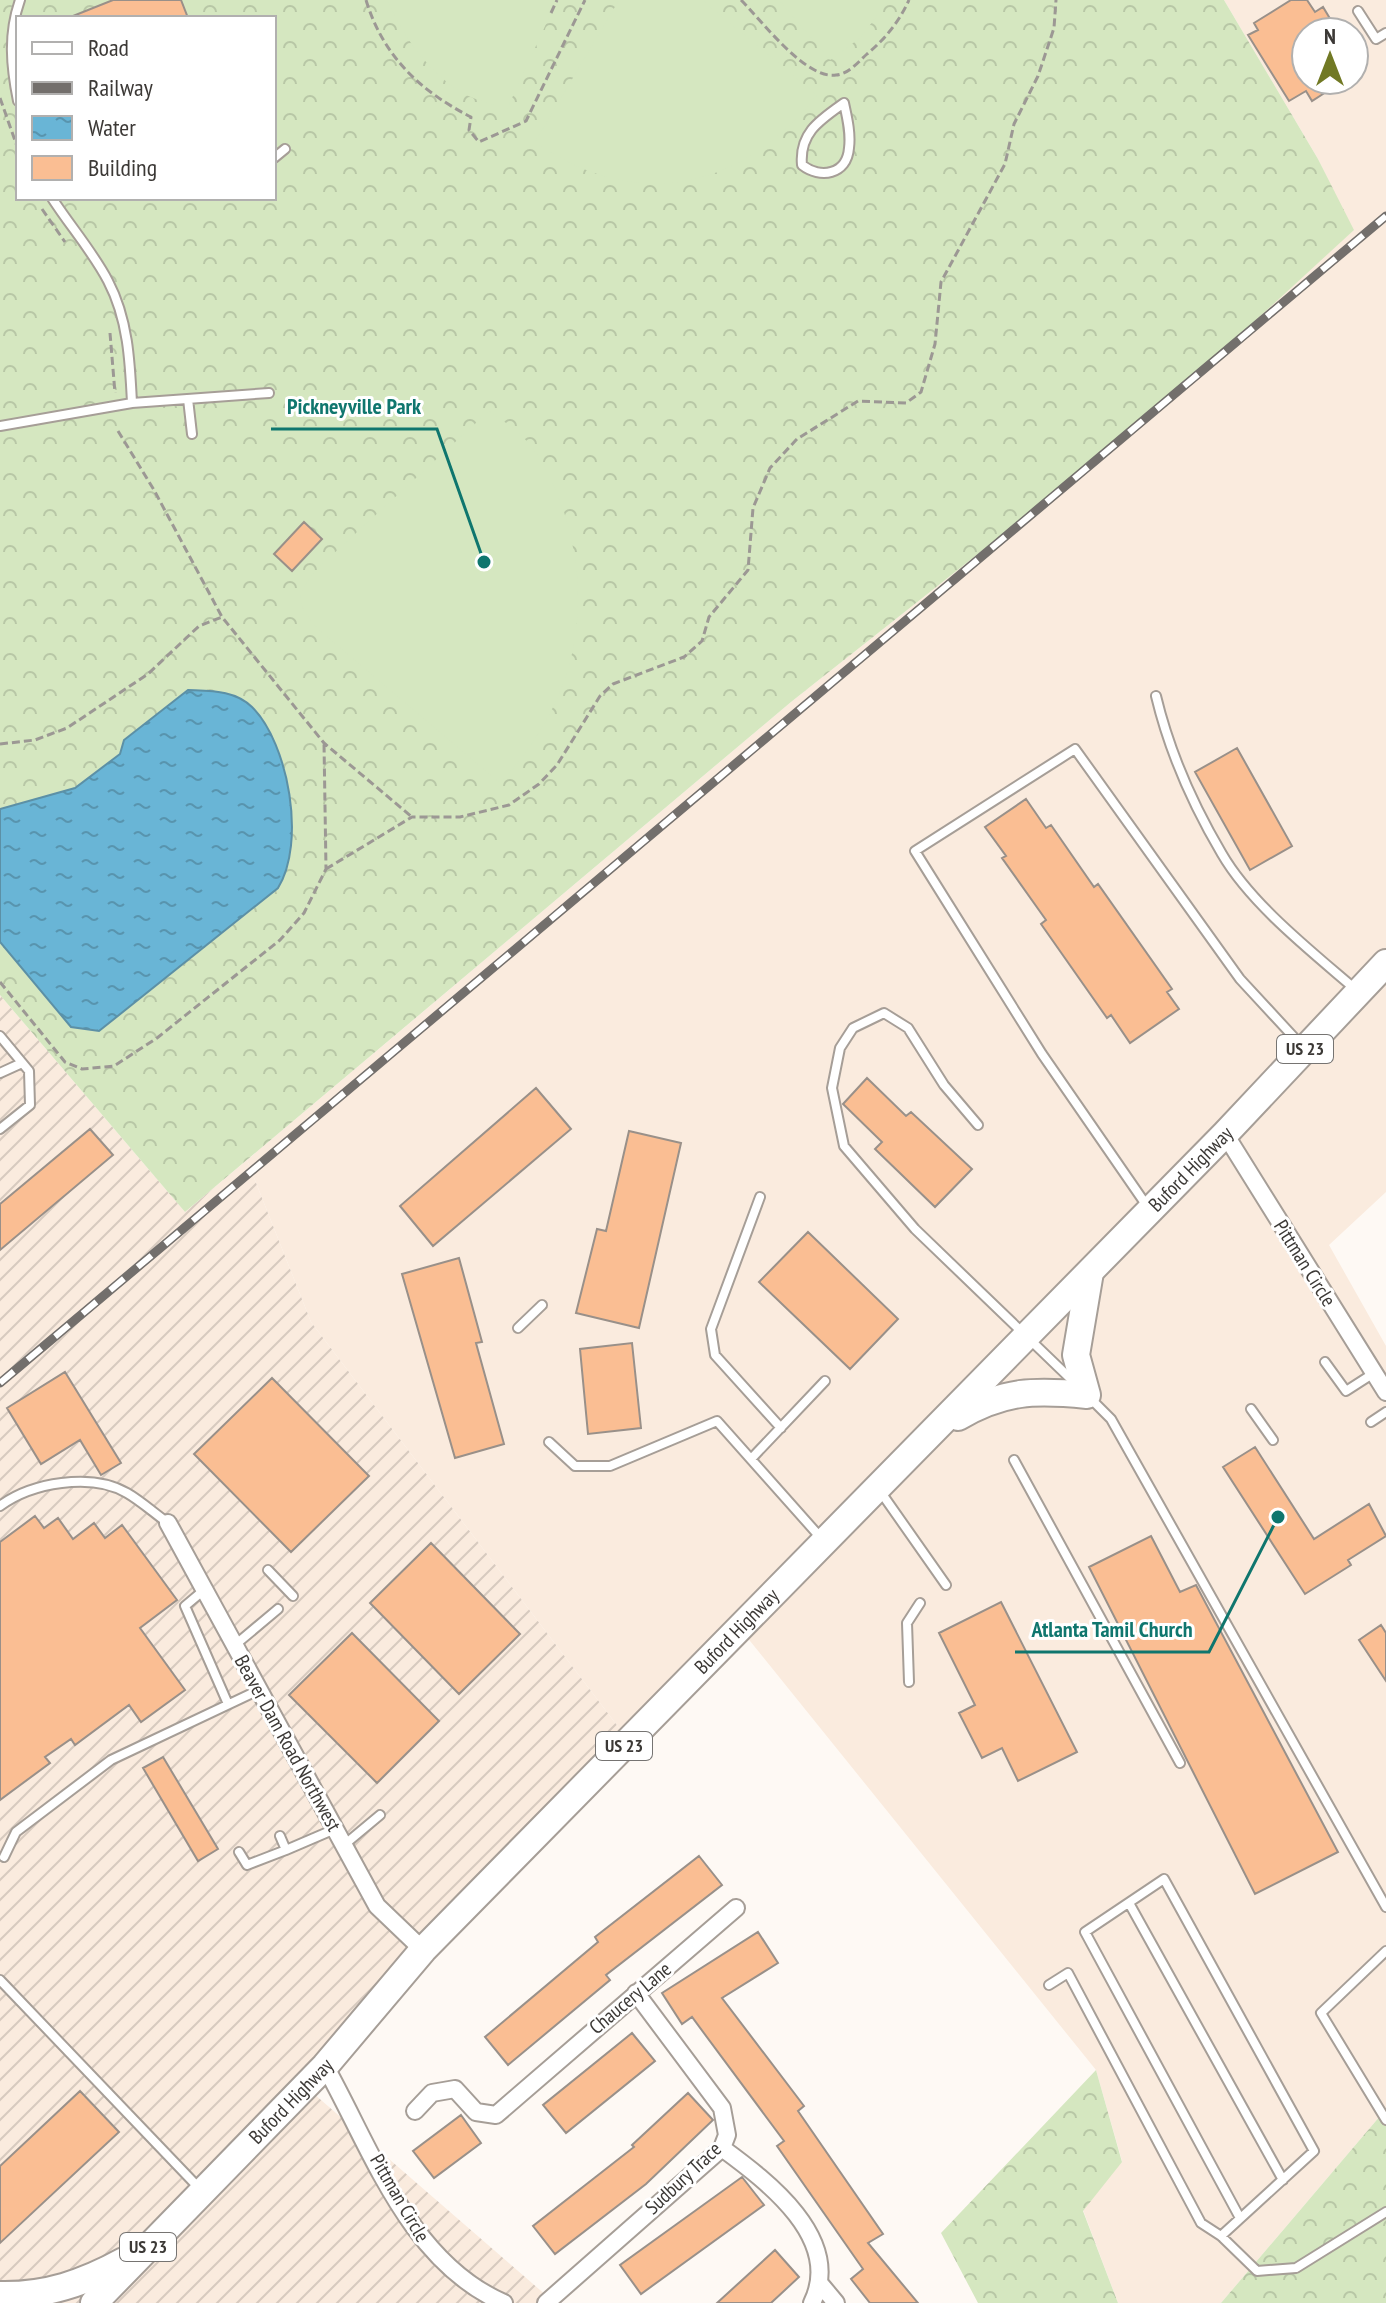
<svg xmlns="http://www.w3.org/2000/svg" width="1386" height="2303" font-family="'PT Sans Narrow',sans-serif">
  <style>
    .built { fill: #faebde; fill-rule: evenodd }
    .industrial { fill: url(#industrial-furrows) }
    .forest { fill: url(#forest-crowns); fill-rule: evenodd }
    .garden { fill: #d5e7c0 }
    .water { fill: url(#water-ripples); stroke: #5c90a6; stroke-width: 2 }
    .building { fill: #fabe93; stroke: #999089; stroke-width: 2 }
    .lines { fill: none; stroke-linecap: round; stroke-linejoin: round }
    .service-casing { stroke: #a69e97; stroke-width: 12 }
    .minor-casing { stroke: #a69e97; stroke-width: 20 }
    .primary-casing { stroke: #a69e97; stroke-width: 30 }
    .path { stroke: #9c9894; stroke-width: 3; stroke-dasharray: 8 4; stroke-linecap: butt }
    .service { stroke: #fff; stroke-width: 8 }
    .minor { stroke: #fff; stroke-width: 16 }
    .primary { stroke: #fff; stroke-width: 26 }
    .rail-casing { stroke: #736f6c; stroke-width: 9 }
    .rail { stroke: #fff; stroke-width: 6; stroke-dasharray: 18; stroke-linecap: butt }
    .labels { text-anchor: middle; stroke-width: 6; stroke-linejoin: round; paint-order: stroke }
    .shield { fill: #fff; stroke: #767472; stroke-width: 2 }
    .shield-label { font-size: 18px; font-weight: bold; fill: #3c3936 }
    .street-label { font-size: 20px; fill: #3c3936; stroke: #fff }
    .leader { fill: none; stroke: #0f766e; stroke-width: 3 }
    .callout-dot { fill: #0f766e; stroke: #fff; stroke-width: 3 }
    .callout-label { font-size: 22px; text-anchor: middle; font-weight: bold; fill: #0f766e; stroke: #fff; stroke-width: 6; stroke-linejoin: round; paint-order: stroke }
  </style>
  <defs>
    <pattern id="industrial-furrows" width="10" height="10" patternUnits="userSpaceOnUse" patternTransform="scale(2)"><rect width="10" height="10" fill="#faebde"/><path d="M-1 1l2-2M0 10L10 0M9 11l2-2" fill="none" stroke="#d7cabf"/></pattern>
    <pattern id="forest-crowns" width="20" height="18" patternUnits="userSpaceOnUse" patternTransform="scale(2)"><rect width="20" height="18" fill="#d5e7c0"/><path d="M2 6a3 3 0 1 1 6 0M12 15a3 3 0 1 1 6 0" fill="none" stroke="#b8c7a6"/></pattern>
    <pattern id="water-ripples" width="26" height="14" patternUnits="userSpaceOnUse" patternTransform="scale(2)"><rect width="26" height="14" fill="#69b5d6"/><path d="M2 4q2-2 4 0t4 0M15 11q2-2 4 0t4 0" fill="none" stroke="#5894ae"/></pattern>
  </defs>
  <rect width="100%" height="100%" fill="#fef9f4"/>
  <path class="built" d="M1224,0H1386V1192L1329,1245L1386,1346V2109L1221,2303H1118L1083,2210L1122,2161L1096,2070L746,1636L635,1749L311,1322L247,1160L791,702L1146,421L1353,230L1318,159ZM1306,32H1354V80H1306Z"/>
  <path class="industrial" d="M0,995L185,1212L247,1160L311,1322L635,1749L306,2087L555,2303H0Z"/>
  <path class="forest" d="M0,0H1224L1318,159L1354,230L1146,421L791,702L185,1212L0,995ZM18,18H274V198H18Z
    M1096,2070L1122,2162L1083,2211L1118,2303H978L941,2233Z
    M1386,2109V2303H1221Z"/>
  <path class="garden" d="M388,0H557L507,109C494,104 478,101 466,95C432,76 401,36 388,0Z
    M619,0H702L817,95C743,190 635,213 535,142Z
    M779,0H889L860,38L830,60Z
    M489,411C500,419 513,427 523,437C543,457 555,486 564,512C596,614 573,705 500,783L318,629C293,600 296,595 319,567Z"/>
  <path class="water" d="M188,690C211,691 235,690 252,707C289,744 306,843 278,888L99,1031L71,1027L0,942V809L75,788L120,754L124,740Z"/>
  <path class="building" d="M113,0H181L188,18H68Z
    M1291,0H1307L1315,12L1323,7L1338,32H1306V80H1318L1326,92L1312,101L1306,91L1289,101L1248,35L1258,30L1254,23Z
    M304,522L322,539L292,571L274,554Z
    M1237,748L1292,846L1250,870L1195,772Z
    M1026,799L1046,828L1051,825L1094,887L1098,884L1172,989L1167,992L1179,1009L1130,1043L1111,1015L1107,1018L1041,924L1046,920L1002,858L1006,856L985,827Z
    M867,1078L906,1116L911,1112L972,1169L935,1207L875,1149L882,1142L843,1104Z
    M536,1088L571,1129L433,1246L400,1206Z
    M90,1129L113,1155L0,1250V1204Z
    M629,1131L681,1143L639,1328L576,1313L597,1229L606,1231Z
    M808,1232L898,1319L850,1369L759,1282Z
    M459,1258L482,1342L476,1343L504,1444L455,1458L402,1274Z
    M632,1343L641,1428L588,1434L580,1349Z
    M65,1372L121,1463L101,1475L80,1440L41,1464L7,1408Z
    M272,1378L369,1476L291,1552L194,1454Z
    M1255,1447L1314,1539L1369,1504L1386,1536L1348,1560L1351,1565L1305,1594L1223,1467Z
    M35,1516L44,1528L58,1518L73,1539L94,1523L105,1538L122,1525L177,1600L140,1628L185,1690L141,1722L129,1705L75,1745L71,1739L45,1757L50,1763L0,1800V1542Z
    M1151,1536L1180,1592L1196,1585L1338,1852L1255,1894L1089,1567Z
    M431,1543L520,1634L459,1694L370,1603Z
    M1001,1602L1077,1752L1018,1781L1002,1748L982,1758L959,1713L975,1705L939,1633Z
    M1381,1625L1386,1633V1681L1359,1640Z
    M352,1633L439,1721L377,1783L289,1695Z
    M163,1757L218,1849L198,1861L143,1768Z
    M699,1856L722,1885L606,1975L610,1980L508,2065L485,2037L598,1942L595,1937Z
    M758,1932L778,1963L722,1998L804,2106L798,2111L883,2234L868,2243L918,2303H870L851,2279L863,2269L777,2146L784,2141L692,2017L682,2024L662,1993Z
    M632,2033L655,2061L566,2133L543,2105Z
    M80,2091L119,2132L0,2243V2166Z
    M688,2093L713,2120L646,2184L555,2254L533,2226L634,2147L632,2145Z
    M461,2115L481,2143L434,2178L413,2151Z
    M742,2177L764,2205L641,2294L620,2265Z
    M775,2250L799,2277L771,2303H717Z"/>
  <g class="lines">
    <defs>
      <path id="service" d="M1358,11L1376,39L1386,33
        M18,101C11,66 8,34 20,0
        M844,103C847,117 851,133 849,148C847,175 820,179 802,165C799,133 820,120 844,103Z
        M274,158L285,149
        M52,198C70,226 93,252 108,281C128,319 130,361 132,403L269,393
        M188,399L192,434
        M0,426L132,403
        M1156,696C1169,750 1193,805 1222,854C1251,904 1311,951 1355,989
        M0,1036L29,1071L30,1105L0,1129
        M0,1073L22,1063
        M978,1125L944,1085L908,1028L884,1013L853,1028L840,1048L832,1088L844,1146L915,1229L1076,1384
        M760,1197L711,1329L715,1355L781,1428
        M1147,1206L1042,1054L915,851L1075,749L1240,979L1301,1045
        M518,1328L542,1305
        M1325,1362L1346,1391L1374,1373
        M1088,1396L1111,1419L1386,1907
        M1251,1409L1273,1440
        M1371,1422L1386,1412
        M549,1442L575,1466H610L717,1421L821,1538
        M751,1459L825,1381
        M1014,1460L1180,1763
        M880,1491L946,1585
        M0,1506C31,1483 91,1472 127,1493C141,1501 154,1513 168,1523
        M268,1570L293,1596
        M204,1590L185,1606L228,1704
        M235,1645L278,1609
        M909,1682L907,1623L920,1603
        M280,1836L286,1850L335,1829
        M344,1845L380,1815
        M239,1852L247,1865L286,1850
        M4,1857L16,1832L111,1760L259,1690
        M1129,1903L1283,2180
        M1386,1951L1321,2013L1386,2120
        M0,1980L199,2188
        M1049,1985L1068,1973L1201,2223L1221,2236L1257,2271L1296,2268L1386,2212
        M1221,2236L1314,2151L1164,1879L1085,1932L1240,2218"/>
      <path id="minor" d="M1225,1134L1386,1392
        M168,1523L377,1906L423,1950
        M325,2066C372,2150 409,2262 504,2303
        M415,2111L432,2093L455,2089L476,2112L496,2115L736,1908
        M722,2148C767,2181 844,2239 812,2303
        M821,2285L836,2303
        M546,2303L722,2148L727,2135L722,2108L636,1993"/>
      <g id="primary">
        <path d="M958,1417C1004,1390 1035,1390 1087,1395L1076,1355L1090,1272"/>
        <path d="M0,2295C46,2296 84,2283 124,2261"/>
        <path id="s1" d="M94,2303L325,2066L423,1950L1225,1134L1386,963"/>
      </g>
    </defs>
    <use href="#service" class="service-casing"/>
    <use href="#minor" class="minor-casing"/>
    <use href="#primary" class="primary-casing"/>
    <path class="path" d="M366,0C383,56 420,91 471,117L469,130L479,142L526,121L585,0
      M741,0C762,21 806,80 836,75C849,74 858,62 867,54C885,39 899,22 909,0
      M551,13L557,0
      M0,98L18,149
      M42,209L65,242
      M110,333L115,393
      M118,431L154,490L222,617L324,743L412,817
      M0,744L35,740L67,728L148,674L199,626L222,617
      M326,869L412,817H460L509,805L539,784L557,765L600,696L613,684L684,657L702,641L709,617L748,570L753,508L770,468L797,439L858,401L906,403L921,392L935,344L941,282L1005,164L1014,124L1038,76L1054,28L1056,0
      M0,982L65,1062L82,1069L114,1066L157,1038L280,940L304,913L326,869L324,743"/>
    <use href="#service" class="service"/>
    <use href="#minor" class="minor"/>
    <use href="#primary" class="primary"/>
    <defs>
      <path id="rail" d="M0,1383L1386,216"/>
    </defs>
    <use href="#rail" class="rail-casing"/>
    <use href="#rail" class="rail"/>
  </g>
  <g class="labels">
    <g class="shield">
      <rect x="1277" y="1035" width="56" height="28" rx="6"/>
      <rect x="596" y="1732" width="56" height="28" rx="6"/>
      <rect x="120" y="2233" width="56" height="28" rx="6"/>
    </g>
    <g class="shield-label">
      <text x="1305" y="1055">US 23</text>
      <text x="624" y="1752">US 23</text>
      <text x="148" y="2253">US 23</text>
    </g>
    <g class="street-label">
      <text dy="7" stroke="none"><textPath href="#s1" startOffset="1578">Buford Highway</textPath></text>
      <text transform="translate(1305 1263) rotate(58)" y="7">Pittman Circle</text>
      <text dy="7" stroke="none"><textPath href="#s1" startOffset="930">Buford Highway</textPath></text>
      <text transform="translate(288 1743) rotate(61)" y="7">Beaver Dam Road Northwest</text>
      <text transform="translate(630 1998) rotate(-40)" y="7">Chaucery Lane</text>
      <text dy="7" stroke="none"><textPath href="#s1" startOffset="282">Buford Highway</textPath></text>
      <text transform="translate(683 2178) rotate(-43)" y="7">Sudbury Trace</text>
      <text transform="translate(400 2198) rotate(60)" y="7">Pittman Circle</text>
    </g>
  </g>
  <path class="leader" d="M484 562L437 429H271M1278 1517L1209 1652H1015"/>
  <g class="callout-dot">
    <circle cx="484" cy="562" r="8"/>
    <circle cx="1278" cy="1517" r="8"/>
  </g>
  <g class="callout-label">
    <text x="354" y="414">Pickneyville Park</text>
    <text x="1112" y="1637">Atlanta Tamil Church</text>
  </g>
  <rect x="16" y="16" width="260" height="184" fill="#ffffff" stroke="#b1b0af" stroke-width="2"/>
  <rect x="32" y="42" width="40" height="12" fill="#ffffff" stroke="#b1b0af" stroke-width="2"/>
  <text x="88" y="56" font-size="24" fill="#3c3936">Road</text>
  <rect x="32" y="82" width="40" height="12" fill="#736f6c" stroke="#b1b0af" stroke-width="2"/>
  <text x="88" y="96" font-size="24" fill="#3c3936">Railway</text>
  <rect x="32" y="116" width="40" height="24" fill="url(#water-ripples)" stroke="#b1b0af" stroke-width="2"/>
  <text x="88" y="136" font-size="24" fill="#3c3936">Water</text>
  <rect x="32" y="156" width="40" height="24" fill="#fabe93" stroke="#b1b0af" stroke-width="2"/>
  <text x="88" y="176" font-size="24" fill="#3c3936">Building</text>
  <g transform="translate(1330 56)"><circle r="38" fill="#ffffff" stroke="#b1b0af" stroke-width="2"/>
  <path d="M0-6L14 30L0 20L-14 30Z" fill="#717924"/>
  <text y="-12" font-size="22" font-weight="bold" text-anchor="middle" fill="#3c3936">N</text>
  </g>
</svg>
